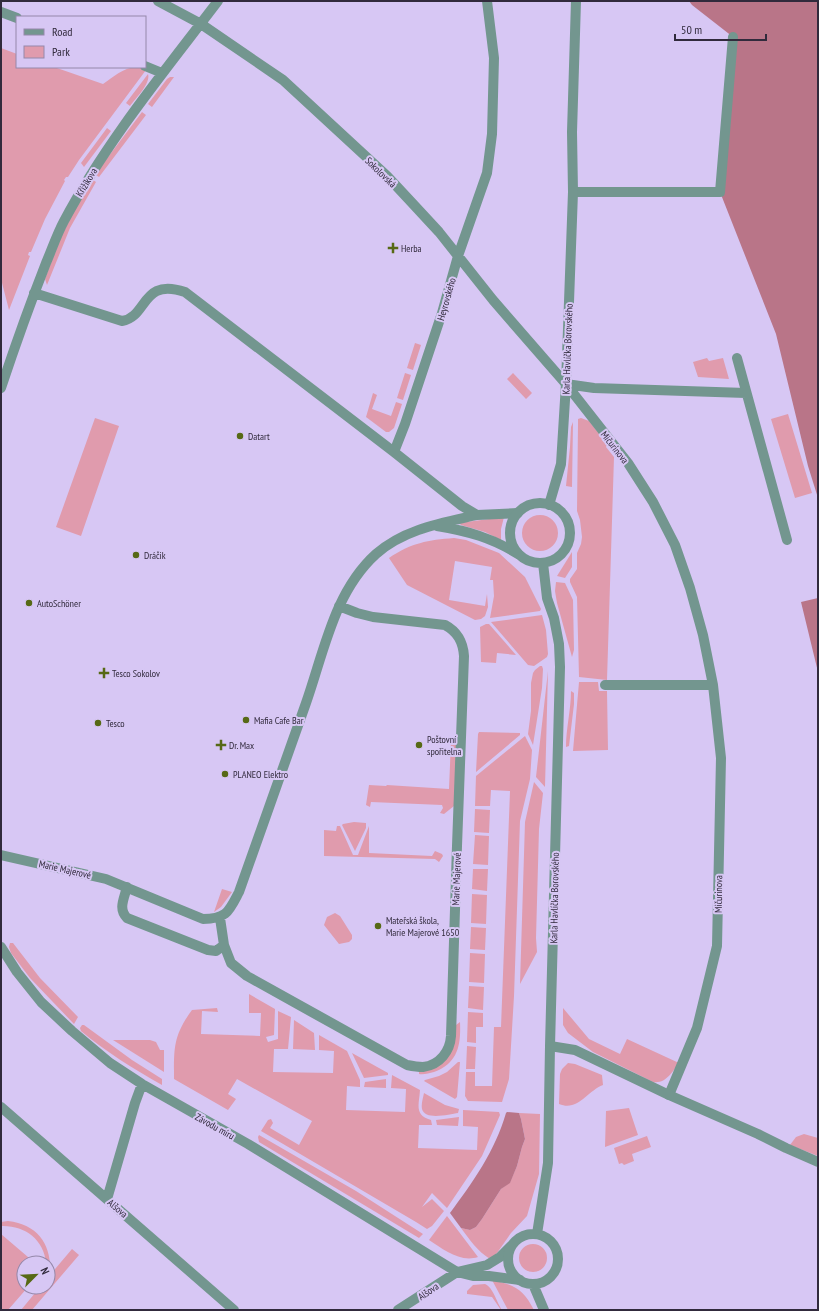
<svg xmlns="http://www.w3.org/2000/svg" width="819" height="1311" font-family="'PT Sans Narrow',sans-serif">
  <style>
    .green { fill: #e09bad }
    .forest { fill: #b97588 }
    .lines { fill: none; stroke-linecap: round; stroke-linejoin: round }
    .minor { stroke: #73968f; stroke-width: 10 }
    .tertiary { stroke: #73968f; stroke-width: 10 }
    .poi-dot { fill: #576915; stroke: #d7c7f4; stroke-width: 1.5 }
    .labels { text-anchor: middle; stroke-width: 4; stroke-linejoin: round; paint-order: stroke }
    .street-label { font-size: 10px; fill: #312a3c; stroke: #d7c7f4 }
    .poi-label { font-size: 10px; fill: #312a3c; stroke: #d7c7f4; text-anchor: start }
  </style>
  <rect width="100%" height="100%" fill="#d7c7f4"/>
  <path class="green" d="M1,48L17,54V67H54L103,84C115,76 130,61 146,70L79,160L68,177H66L64,180L65,181L45,219L31,252H29L28,255L30,256L9,310L1,279Z
    M148,74C151,83 136,98 130,106L126,103Z
    M170,77H174L152,107L148,104L167,79Z
    M142,112L146,115L99,177L96,175L102,165Z
    M107,128L111,131L84,167L81,163Z
    M93,180L96,182L70,228L47,285L45,279L49,268L62,235L73,213Z
    M415,343L421,345L413,370L407,368Z
    M707,358L709,361L723,358L729,379L698,377L693,362Z
    M405,373L411,375L403,400L397,398Z
    M513,373L532,393L526,399L507,379Z
    M373,393L377,395L372,409L391,416L396,402L402,404L394,428L389,432H386L366,417Z
    M788,414L812,493L795,498L771,419Z
    M95,418L119,426L81,536L56,527Z
    M581,418L589,421L607,444L606,447L614,457L607,680L579,677L577,597L570,582V579L577,569V553L581,544L582,537L580,520L577,511L578,424V419Z
    M573,422L572,487L566,486L570,447L571,427Z
    M522 533a18 18 0 1 1 36 0a18 18 0 1 1-36 0Z
    M504,517L501,529V540L485,532L461,525L459,523Z
    M454,538L466,540L499,553L525,577L541,609L540,611L490,618L494,596L493,580H490L492,567L455,561L449,600L485,606L487,594L488,607L485,616L481,619L475,620L407,585L389,558C411,543 428,540 454,538Z
    M572,552V567L565,578L557,576Z
    M556,582L565,583L573,600L574,650L572,657L557,603L555,591Z
    M542,615L546,630L548,654L547,657L534,666L528,665L491,622Z
    M486,624H489L516,655L497,653L496,663L481,662L480,627Z
    M540,666H542L543,669L542,688L533,745L528,734L531,711V683L533,673L535,670Z
    M548,671L545,787L536,777Z
    M579,682H598L599,691H607L608,750L573,751Z
    M571,691L574,693V704L569,746L566,747C566,728 571,710 571,691Z
    M479,732L520,733V735L476,772L478,734Z
    M525,736L532,750L530,779L520,821L514,996L509,1079L502,1102L468,1101L465,1096L466,1072H475V1086H492L494,1027H501L510,791L491,790L490,806H475L476,776Z
    M451,741L457,743L454,806L444,814L440,813L443,808L442,805L371,802L370,807L366,805L369,785L386,786L387,785L449,789Z
    M534,782L543,793L539,829L536,938L537,952L520,984L525,822Z
    M475,809L490,810L489,833L474,832Z
    M354,822L366,823V828L355,851L342,825L343,824Z
    M337,826H340L353,855H358L369,826V853L432,856L435,851L442,854L443,856L439,862L435,859L324,856V830L336,831Z
    M475,835L489,836L488,865L473,864Z
    M473,869H488L487,891L472,889Z
    M222,889L232,892L221,907L214,912Z
    M472,894L487,895L486,924L471,923Z
    M335,913L340,916L352,935V939L349,942L339,944L324,925L327,917Z
    M471,927L486,928L485,950L470,949Z
    M10,943H13L40,978L78,1017L74,1024L30,978L11,953L9,947Z
    M470,953L485,954L484,983L469,982Z
    M469,986L484,987L483,1010L468,1008Z
    M249,994L275,1009L274,1035L266,1037L268,1042L278,1039V1011L291,1017L288,1049H274L273,1072L333,1073L334,1051L319,1050V1035L347,1051L360,1080V1087L347,1086L346,1110L405,1112L406,1089L391,1088L392,1075L420,1090C419,1105 414,1115 431,1120L432,1125H419L418,1148L477,1150L478,1127L463,1126V1110L499,1112L500,1115L482,1156L447,1208L432,1193L422,1207L432,1199L444,1211L432,1226L427,1229L416,1222L261,1131L268,1120L271,1119L273,1123L270,1128L299,1145L312,1121L237,1079L228,1094L236,1099L228,1110L174,1079C174,1048 173,1036 192,1010L217,1008L218,1012L202,1011L201,1034L260,1036L261,1013H249Z
    M563,1008L589,1039L620,1054L627,1039L679,1063C672,1072 666,1084 653,1082L593,1052L568,1033L563,1025Z
    M468,1012L483,1013V1027H476V1043L467,1042Z
    M294,1020L314,1033L315,1050L293,1049Z
    M460,1022C461,1045 458,1063 434,1072C429,1073 424,1075 419,1074V1071L433,1068L456,1025Z
    M82,1025H84L132,1060L162,1079V1085C134,1069 106,1052 81,1031L80,1028Z
    M113,1040H150L156,1042L160,1050H164V1072Z
    M467,1046L476,1047L475,1069H466Z
    M352,1053L388,1073V1075L364,1078Z
    M458,1062H460L457,1097L455,1099L424,1081L425,1080L439,1076L447,1072Z
    M568,1063L575,1064L602,1075L603,1085C587,1091 578,1112 559,1104L560,1074L562,1069Z
    M386,1079V1088L364,1087L365,1082Z
    M424,1093L445,1105L459,1109L458,1113C450,1114 425,1121 422,1109C421,1104 423,1098 424,1093Z
    M629,1108L638,1135L605,1147L606,1111Z
    M519,1113L540,1114L539,1174L527,1216L511,1233L497,1253L490,1259C477,1251 470,1240 461,1228L470,1230L476,1227L482,1219L501,1189L510,1182L517,1166L522,1147L525,1139L521,1119Z
    M459,1117L458,1126L437,1125L436,1120Z
    M804,1134L818,1138V1156L790,1145L796,1137Z
    M259,1135L356,1191L423,1234L419,1238L259,1142L258,1137Z
    M647,1136L651,1147L632,1154L634,1161L624,1165L622,1163L619,1164L614,1148Z
    M447,1216L478,1257C460,1263 443,1249 429,1240Z
    M8,1221C39,1225 52,1245 50,1275L72,1249L79,1255L32,1310H21L40,1287H48V1263H46C44,1239 24,1225 1,1226V1222Z
    M1,1234L35,1263H24V1287H28L8,1310H1Z
    M519 1258a14 14 0 1 1 28 0a14 14 0 1 1-28 0Z
    M492,1280C515,1285 523,1289 534,1310H508Z
    M485,1284C493,1287 497,1303 502,1310H501L492,1297L467,1294V1291L473,1285Z"/>
  <path class="forest" d="M689,1H818V498L808,466L776,334L720,192L733,37L692,5Z
    M818,598V672L801,602Z
    M507,1112L519,1113L521,1119L525,1139L522,1147L517,1166L510,1183L501,1189L482,1219L476,1227L470,1230L461,1228L450,1213C473,1182 495,1151 506,1113Z"/>
  <g class="lines">
    <path class="minor" d="M158,1L201,24L283,80L387,176L414,205L439,232L493,300L566,384L628,463L653,502L675,545L690,588L703,635L713,685L721,758L717,946L697,1028L669,1095
      M1,12L17,18
      M145,66L162,73
      M573,192H720L733,37
      M34,293L122,321C148,317 141,277 185,292L394,452L462,506L477,515L518,513
      M737,358L787,540
      M566,384L594,388L746,393
      M1,388C15,346 30,304 46,263C52,249 57,234 64,221C106,142 164,72 218,1
      M394,452L405,424L442,313L458,256L487,173L492,134L494,58L487,1
      M437,526C468,531 492,538 518,554
      M605,685H713
      M1,855L106,879L203,919C227,919 229,911 239,892C261,829 284,766 306,703C324,652 334,592 376,554C404,529 442,523 477,515
      M127,887C124,899 118,909 127,918L208,950L216,951L224,945
      M220,918L224,945L231,963L247,976L407,1065C412,1066 418,1067 423,1067C440,1065 450,1051 451,1036L457,846L464,656C463,642 458,632 445,625L373,617L357,613L339,606
      M1,947L17,972L41,1002L72,1031L110,1063L142,1084L248,1144L457,1272L473,1276H489L520,1280
      M1,1107L234,1310
      M107,1199L135,1103L142,1084
      M398,1310L457,1272L487,1265L500,1257L511,1246"/>
    <path class="tertiary" d="M510 533a30 30 0 1 1 60 0a30 30 0 1 1-60 0Z
      M549,505L561,464L566,384L573,192L572,132L576,1
      M550,1046L575,1050L669,1095L758,1134L786,1148L818,1162
      M537,1234L548,1163L550,1046L560,667L559,644L554,618L547,598L543,563
      M508 1259a25 25 0 1 1 50 0a25 25 0 1 1-50 0Z
      M533,1284L544,1310"/>
  </g>
  <g class="poi-dot">
    <path d="M391 242h4v4h4v4h-4v4h-4v-4h-4v-4h4z"/>
    <circle cx="240" cy="436" r="4"/>
    <circle cx="136" cy="555" r="4"/>
    <circle cx="29" cy="603" r="4"/>
    <path d="M102 667h4v4h4v4h-4v4h-4v-4h-4v-4h4z"/>
    <circle cx="246" cy="720" r="4"/>
    <circle cx="98" cy="723" r="4"/>
    <path d="M219 739h4v4h4v4h-4v4h-4v-4h-4v-4h4z"/>
    <circle cx="419" cy="745" r="4"/>
    <circle cx="225" cy="774" r="4"/>
    <circle cx="378" cy="926" r="4"/>
  </g>
  <g class="labels">
    <g class="street-label">
      <text transform="translate(381 172) rotate(44)" y="4">Sokolovská</text>
      <text transform="translate(86 182) rotate(-59)" y="4">Křižíkova</text>
      <text transform="translate(446 299) rotate(-74)" y="4">Heyrovského</text>
      <text transform="translate(567 349) rotate(-88)" y="4">Karla Havlíčka Borovského</text>
      <text transform="translate(615 447) rotate(52)" y="4">Mičurinova</text>
      <text transform="translate(65 869) rotate(13)" y="4">Marie Majerové</text>
      <text transform="translate(456 879) rotate(-88)" y="4">Marie Majerové</text>
      <text transform="translate(718 894) rotate(-89)" y="4">Mičurinova</text>
      <text transform="translate(554 898) rotate(-89)" y="4">Karla Havlíčka Borovského</text>
      <text transform="translate(215 1126) rotate(29)" y="4">Závodu míru</text>
      <text transform="translate(118 1208) rotate(41)" y="4">Alšova</text>
      <text transform="translate(428 1291) rotate(-34)" y="4">Alšova</text>
    </g>
    <g class="poi-label">
      <text x="401" y="252">Herba</text>
      <text x="248" y="440">Datart</text>
      <text x="144" y="559">Dráčik</text>
      <text x="37" y="607">AutoSchöner</text>
      <text x="112" y="677">Tesco Sokolov</text>
      <text x="254" y="724">Mafia Cafe Bar</text>
      <text x="106" y="727">Tesco</text>
      <text x="427" y="743">Poštovní<tspan x="427" dy="12">spořitelna</tspan></text>
      <text x="229" y="749">Dr. Max</text>
      <text x="233" y="778">PLANEO Elektro</text>
      <text x="386" y="924">Mateřská škola,<tspan x="386" dy="12">Marie Majerové 1650</tspan></text>
    </g>
  </g>
  <rect width="819" height="1311" fill="none" stroke="#312a3c" stroke-width="4"/>
  <rect x="16" y="16" width="130" height="52" fill="#d7c7f4" stroke="#9588aa"/>
  <rect x="24" y="29" width="20" height="6" fill="#73968f" stroke="#9588aa"/>
  <text x="52" y="36" font-size="12" fill="#312a3c">Road</text>
  <rect x="24" y="46" width="20" height="12" fill="#e09bad" stroke="#9588aa"/>
  <text x="52" y="56" font-size="12" fill="#312a3c">Park</text>
  <g transform="translate(36 1275) rotate(66)"><circle r="19" fill="#d7c7f4" stroke="#9588aa"/>
  <path d="M0-3L7 15L0 10L-7 15Z" fill="#576915"/>
  <text y="-6" font-size="11" font-weight="bold" text-anchor="middle" fill="#312a3c">N</text>
  </g>
  <path d="M675 34v6h91v-6" fill="none" stroke="#312a3c" stroke-width="2"/>
  <text x="681" y="34" font-size="12" fill="#312a3c" stroke="#d7c7f4" stroke-width="3" paint-order="stroke">50 m</text>
</svg>
